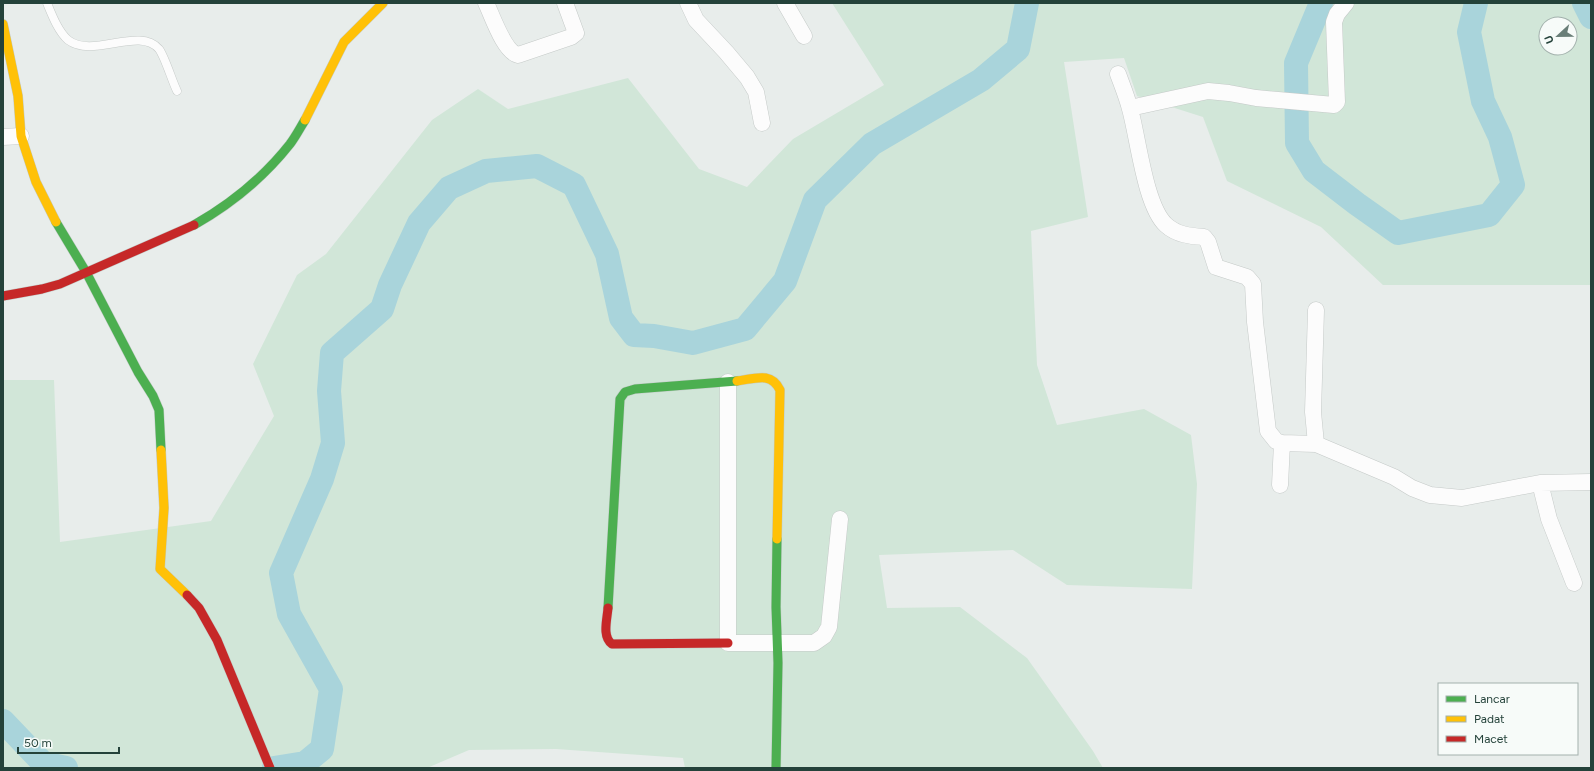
<svg xmlns="http://www.w3.org/2000/svg" width="1594" height="771" font-family="Figtree,sans-serif">
  <style>
    .green { fill: #d1e6d8; fill-rule: evenodd }
    .lines { fill: none; stroke-linecap: round; stroke-linejoin: round }
    .river { stroke: #a9d4db; stroke-width: 24 }
    .lane-casing { stroke: #c5cac8; stroke-width: 9 }
    .street-casing { stroke: #c5cac8; stroke-width: 17 }
    .fast-casing { stroke: #c3cbc8; stroke-width: 10 }
    .slow-casing { stroke: #c3cbc8; stroke-width: 10 }
    .jam-casing { stroke: #c3cbc8; stroke-width: 10 }
    .lane { stroke: #fcfcfc; stroke-width: 8 }
    .street { stroke: #fcfcfc; stroke-width: 16 }
    .fast { stroke: #4caf50; stroke-width: 9 }
    .slow { stroke: #ffc107; stroke-width: 9 }
    .jam { stroke: #c62828; stroke-width: 9 }
  </style>
  <rect width="100%" height="100%" fill="#e8edeb"/>
  <path class="green" d="M832,3H1591V285H1383L1321,227L1227,181L1203,117L1137,96L1124,58L1064,62L1088,217L1031,231L1037,365L1057,425L1144,409L1191,435L1197,484L1192,589L1067,585L1013,550L879,555L887,608L960,607L1027,658L1093,751L1103,768H685L683,758L556,749L469,750L427,768H3V380H54L60,542L211,521L274,416L253,364L297,275L326,254L432,120L478,89L508,109L628,78L699,169L747,187L793,139L884,85ZM1546,24H1570V48H1546Z"/>
  <g class="lines">
    <path class="river" d="M1321,3L1296,63L1297,143L1314,171L1357,204L1398,233L1489,215L1513,185L1500,137L1483,101L1469,32L1476,3
      M1584,3L1591,17
      M3,721L43,763L66,768
      M274,768L305,763L322,749L331,689L289,614L281,573L322,479L333,443L329,391L332,353L382,309L390,285L419,223L449,188L486,171L537,166L574,185L607,254L621,318L634,335L654,336L693,343L745,329L785,281L815,200L872,144L981,80L1018,49L1027,3"/>
    <defs>
      <path id="lane" d="M47,3C52,15 58,31 68,40C93,59 139,26 159,49C165,57 172,81 177,91"/>
      <path id="street" d="M486,3C492,15 504,52 518,55L571,37L576,33L565,3
        M688,3L696,20L726,52L747,77L756,92L762,123
        M785,3L804,36
        M1118,74C1122,85 1127,97 1130,109C1138,137 1145,206 1166,225C1177,235 1190,236 1204,237L1208,242L1216,267L1247,277L1253,284L1255,322L1268,431L1276,441L1282,443
        M1130,108L1208,91L1229,93L1256,98L1334,105L1337,102L1334,22L1337,14L1346,3
        M3,137L21,136
        M1316,310L1313,412L1316,444L1394,477L1412,488L1430,495L1462,498L1540,483L1591,482
        M728,382V643H814L824,636L829,627L840,519
        M1540,483L1549,519L1574,583
        M1280,485L1282,443L1316,444"/>
      <path id="fast" d="M56,222L86,272L138,372L153,396L159,410L161,450
        M194,225C231,204 264,177 290,144C296,136 300,128 305,120
        M608,608L620,399L625,392L635,389L737,381
        M776,768L778,663L776,607L777,539"/>
      <path id="slow" d="M3,24L18,96L21,136L36,182L56,222
        M305,120L344,42L383,3
        M737,381C754,379 771,371 780,390L777,539
        M161,450L164,508L160,569L187,595"/>
      <path id="jam" d="M3,296L42,289L60,284L194,225
        M187,595L199,608L217,640L270,768
        M608,608C607,620 602,637 612,644L728,643"/>
    </defs>
    <use href="#lane" class="lane-casing"/>
    <use href="#street" class="street-casing"/>
    <use href="#fast" class="fast-casing"/>
    <use href="#slow" class="slow-casing"/>
    <use href="#jam" class="jam-casing"/>
    <use href="#lane" class="lane"/>
    <use href="#street" class="street"/>
    <use href="#fast" class="fast"/>
    <use href="#slow" class="slow"/>
    <use href="#jam" class="jam"/>
  </g>
  <rect width="1594" height="771" fill="none" stroke="#24423a" stroke-width="8"/>
  <rect x="1438" y="683" width="140" height="72" fill="#f7fbf9" stroke="#a3b1ad"/>
  <rect x="1446" y="696" width="20" height="6" fill="#4caf50" stroke="#a3b1ad"/>
  <text x="1474" y="703" font-size="12" fill="#24423a">Lancar</text>
  <rect x="1446" y="716" width="20" height="6" fill="#ffc107" stroke="#a3b1ad"/>
  <text x="1474" y="723" font-size="12" fill="#24423a">Padat</text>
  <rect x="1446" y="736" width="20" height="6" fill="#c62828" stroke="#a3b1ad"/>
  <text x="1474" y="743" font-size="12" fill="#24423a">Macet</text>
  <g transform="translate(1558 36) rotate(248)"><circle r="19" fill="#f7fbf9" stroke="#a3b1ad"/>
  <path d="M0-3L7 15L0 10L-7 15Z" fill="#697e78"/>
  <text y="-6" font-size="11" font-weight="bold" text-anchor="middle" fill="#24423a">U</text>
  </g>
  <path d="M18 747v6h101v-6" fill="none" stroke="#24423a" stroke-width="2"/>
  <text x="24" y="747" font-size="12" fill="#24423a" stroke="#f7fbf9" stroke-width="3" paint-order="stroke">50 m</text>
</svg>
